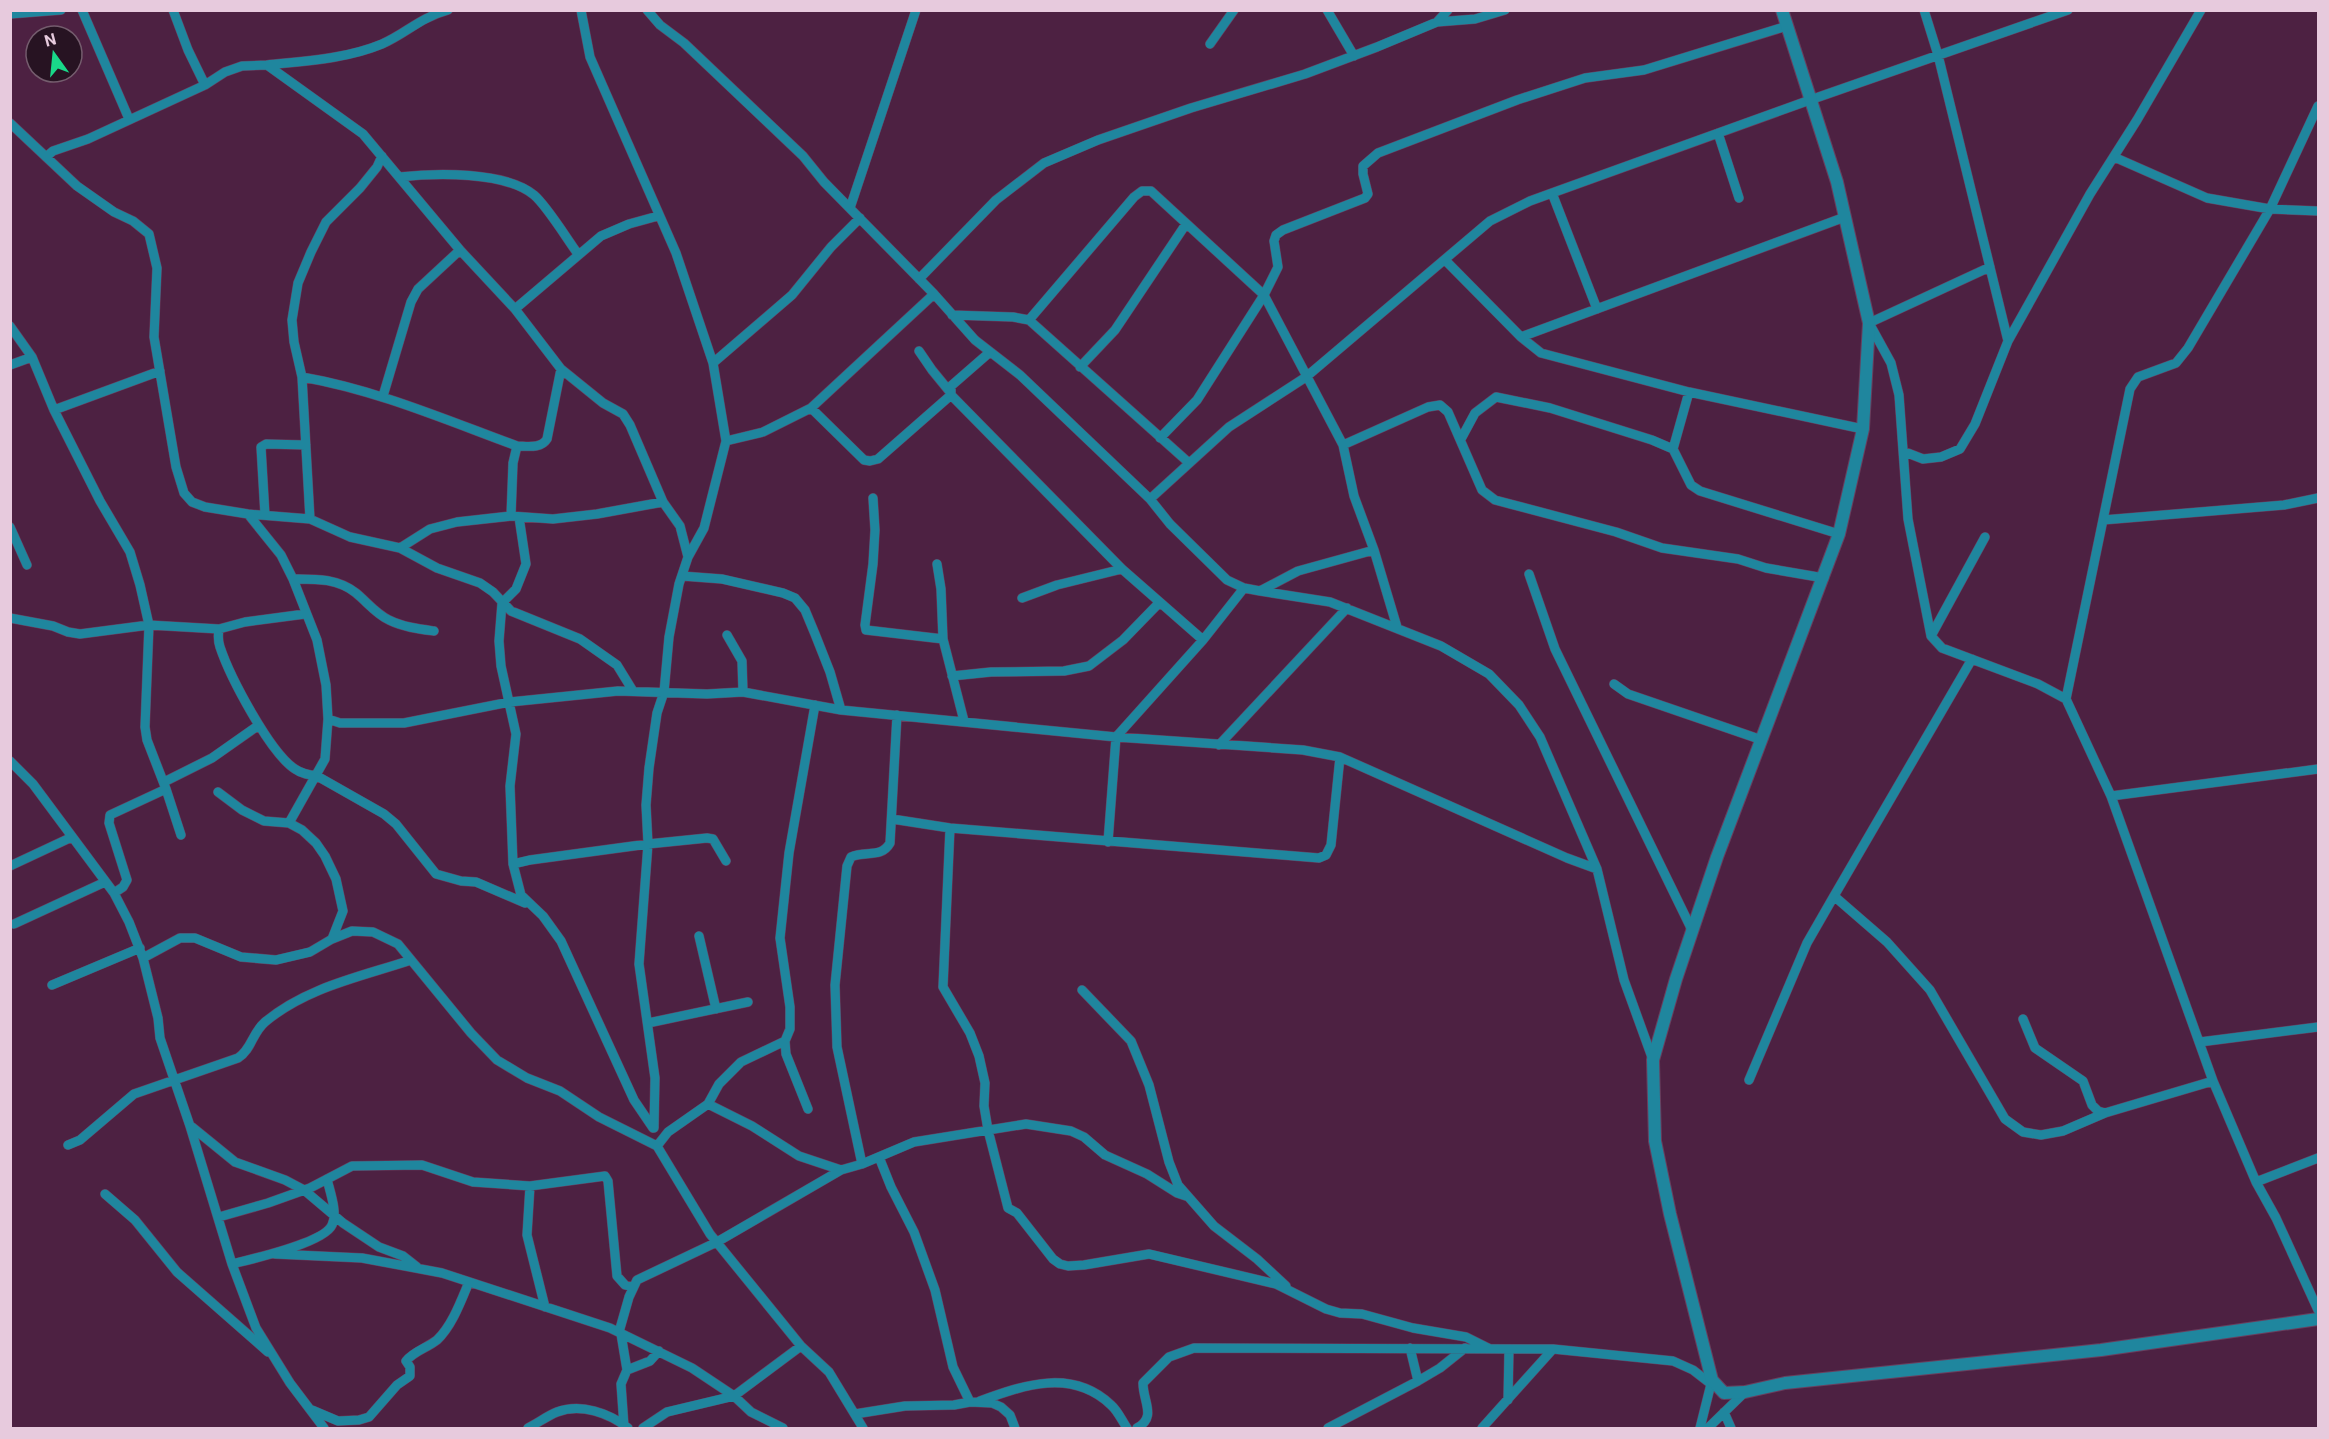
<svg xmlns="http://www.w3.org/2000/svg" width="2329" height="1439" font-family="Roboto,sans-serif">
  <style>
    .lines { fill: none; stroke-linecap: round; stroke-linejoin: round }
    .minor-casing { stroke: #693f5e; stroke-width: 10 }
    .tertiary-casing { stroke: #693f5e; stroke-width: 14 }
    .minor { stroke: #1f869e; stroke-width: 9 }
    .tertiary { stroke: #1f869e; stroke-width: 12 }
  </style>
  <rect width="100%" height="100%" fill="#4d2142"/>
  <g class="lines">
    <defs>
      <path id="minor" d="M82,10L129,119
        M173,10L188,50L205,85
        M581,10L590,57L676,253L713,363L726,441L704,528L688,557L679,584L669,637L664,692L657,713L649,768L646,805L648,844L639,964L655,1078L654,1128
        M647,10L660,25L684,43L803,156L824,182L934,294L975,340L1020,375L1150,499L1170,524L1227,580L1244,588L1260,591L1330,602L1441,646L1489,674L1519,705L1540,737L1597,869L1624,980L1653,1060
        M1327,10L1354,56
        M1924,10L1938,55L2008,341
        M10,14L61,10
        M1437,22L1475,19L1505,10
        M1210,44L1234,10
        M267,65C305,61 346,59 382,44C407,33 419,18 448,10
        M10,123L77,186L114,212L133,221L149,234L157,268L154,337L176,467L184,493L192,502L205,507L248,514L310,519L350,537L400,548L437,568L480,583L493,592L511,611L580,639L617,665L633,691
        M1718,133L1739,198
        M46,157L53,151L88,139L205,85L225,72L242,66L267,65L363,134L460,250L515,309L561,369L603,403L623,414L630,425L663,502L680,526L688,557
        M2114,157L2207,198L2270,209L2318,211
        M399,177C435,173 505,171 534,195C547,206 567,239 578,254
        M1552,193L1597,309
        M850,208L916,10
        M1445,260L1521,337L1541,353L1689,392L1863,429
        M1990,267L1869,323L1891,363L1899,395L1908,519L1931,636L1942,648L2038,684L2066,699L2111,796L2213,1081L2256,1182L2276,1218L2318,1310
        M919,279L996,200L1044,163L1098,140L1191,108L1305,74L1377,47L1437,22L1448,10
        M515,309L601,236L629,224L658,216
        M952,315L1013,317L1029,320L1188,462
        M1029,320L1134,197L1142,191H1151L1264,295L1343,445L1354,496L1374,550L1397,627
        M10,326L32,357L10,365
        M1521,337L1845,217
        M919,351L932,370L950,392
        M990,352L951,386V395L1122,569L1203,640
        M32,357L54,410L100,501L130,552L140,585L149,625L145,727L147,740L166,789L110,815L109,823L127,880L123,887L114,893
        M713,363L792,295L831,247L860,218
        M1080,367L1115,330L1186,224
        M302,377C377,390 446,420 517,446C527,446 541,449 547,439L561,369
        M383,396L411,302L418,289L460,250
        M811,408L864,460L870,461L878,459L951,395
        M54,410L160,371
        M1160,438L1197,400L1264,295L1278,267L1274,241L1276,235L1283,230L1365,198L1368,194L1363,174V166L1378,153L1517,100L1585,78L1644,70L1787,26
        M1461,439L1475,413L1496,397L1550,408L1652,440L1673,449L1691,485L1700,491L1839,534
        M726,441L763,432L811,408L934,294
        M1343,445L1428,407L1440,405L1448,412L1482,490L1495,500L1616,532L1662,548L1738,559L1766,568L1824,578
        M1673,449L1689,392
        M1905,452L1923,459L1941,457L1960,449L1975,424L2008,341L2090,194L2137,120L2201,10
        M873,498L875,530L873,564L865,625L866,630L943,639
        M1150,499L1229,427L1306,377L1490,221L1530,201L1552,193L1810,100L2068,10
        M248,514L281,555L293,579L317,640L326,685L328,719L325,759L289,823
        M265,515L261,447L266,444L306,445
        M511,516L513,463L517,446
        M519,517L526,564L516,589L502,603L499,641L501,666L516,734L510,786L513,864L521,895L543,916L561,941L634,1100L653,1128
        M310,519L302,377L294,342L292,320L298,283L311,252L326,222L360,188L377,167L382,156
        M2103,520L2284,505L2318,498
        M10,527L27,565
        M400,548L430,529L457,522L511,516L553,519L597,514L663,502
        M937,564L941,589L943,639L964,721
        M1529,574L1555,649L1692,930
        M682,576L722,579L783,593L795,598L805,610L815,634L830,672L841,710
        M293,579C315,579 337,578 356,593C367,602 376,614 389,620C403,627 419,629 434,631
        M1260,591L1298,571L1374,550
        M1022,598L1057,585L1122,569
        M10,618L53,626L68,632L80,634L149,625L219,629L245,622L305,614
        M219,629C218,635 218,641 220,647C230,677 270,753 295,769C302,774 309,775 317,776L384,814L396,824L436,874L461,881L476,882L525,903
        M727,635L742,661L743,692
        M1931,636L1985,537
        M1972,659L1834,896L1887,942L1930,990L2005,1119L2023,1132L2041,1135L2063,1131L2105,1113L2213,1081
        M952,676L991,672L1064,671L1089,666L1123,640L1159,603
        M1614,684L1628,694L1762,740
        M2066,699L2130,389L2138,377L2176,363L2188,348L2270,209L2318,106
        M328,719L340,723H404L510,702L618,691L707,694L743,692L841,710L1116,737L1303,750L1340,757L1567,858L1597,869
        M1219,745L1347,608
        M10,761L33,784L114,893L129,922L143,958L158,1018L160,1038L190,1126L232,1264L256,1328L290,1383L324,1428
        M164,782L212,758L259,725
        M166,789L181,835
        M218,792L242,810L264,821L289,823L302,830L316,843L325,856L336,879L343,911L332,939
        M2111,796L2318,769
        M892,819L950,828L1319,858L1326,855L1331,845L1340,757
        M950,828L943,987L970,1033L979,1056L985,1083L984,1106L988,1130L1008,1208L1017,1213L1053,1259L1060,1264L1068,1266L1084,1265L1149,1254L1276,1284L1326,1309L1340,1313L1362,1314L1413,1328L1466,1337L1490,1349
        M1108,842L1116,737L1203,640L1244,588
        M513,864L530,860L648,844L707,838L713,839L726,861
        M10,866L72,837
        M14,924L105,882
        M699,936L716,1009
        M143,958L180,938H195L241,957L276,960L310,952L332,939L352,931L373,932L398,944L471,1033L497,1060L527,1078L560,1091L599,1117L657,1146L710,1234L801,1346L829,1372L863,1428
        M52,985L140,948
        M1082,990L1131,1041L1149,1085L1169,1162L1178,1185L1214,1226L1257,1259L1286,1286
        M2023,1019L2035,1048L2083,1081L2092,1105L2098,1111L2105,1113
        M648,1023L748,1002
        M2200,1042L2318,1027
        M1749,1080L1807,943L1834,896
        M708,1104L752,1126L799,1156L841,1170
        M808,1109L786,1054L785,1041L790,1029V1007L780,938L789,853L815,705
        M192,1127L235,1162L285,1180L304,1190L343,1223L379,1247L403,1256L417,1267
        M68,1145L80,1140L134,1094L238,1058C252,1049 252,1033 265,1022C307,987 360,977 411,960
        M657,1146L668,1132L708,1104L719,1084L741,1062L785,1041
        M879,1157L891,1187L914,1232L935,1290L953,1367L970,1402
        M862,1164L837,1047L835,985L847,866L851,857C865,850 881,859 890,843L897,715
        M2256,1182L2318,1158
        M530,1186L527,1235L545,1307
        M105,1194L135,1220L177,1272L268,1352
        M219,1217L268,1203L310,1188L352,1166L422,1165L473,1182L530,1186L605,1176L608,1181L617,1276L625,1285L633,1287
        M275,1254L362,1258L442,1273L610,1328L692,1368L734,1396L751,1412L783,1428
        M232,1264C252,1259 324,1243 332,1225C338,1213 330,1192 327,1179
        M619,1332L629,1297L637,1280L717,1242L841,1170L862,1164L914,1142L1026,1124L1071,1131L1084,1137L1105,1155L1147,1174L1177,1193L1186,1196
        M621,1334L627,1370L621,1384L624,1426
        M1410,1348L1418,1381
        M627,1370L650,1361L659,1351
        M1508,1400L1509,1349
        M980,1401C1024,1385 1072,1368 1111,1405C1118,1411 1122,1421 1127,1428
        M312,1410L338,1421L359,1420L369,1417L397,1385L410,1376V1367L406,1361C414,1351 427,1348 437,1340C452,1326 461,1301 469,1282
        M1724,1412L1731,1428
        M855,1414L905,1406L954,1405L970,1402L992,1403L1001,1407L1010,1415L1015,1428
        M528,1428C538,1423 547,1416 557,1412C581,1403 609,1413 628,1428
        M643,1428L667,1412L734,1396L801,1346
        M1137,1428C1157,1417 1143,1402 1143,1383L1169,1357L1194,1348L1553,1349L1673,1361L1693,1370L1711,1384
        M1328,1428L1418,1381L1440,1368L1465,1348
        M1482,1428L1553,1349
        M1700,1428L1712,1380
        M1708,1428L1745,1392"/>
      <path id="tertiary" d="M1782,10L1837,182L1869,323L1863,429L1839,534L1717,857L1676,979L1653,1060L1655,1141L1670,1214L1712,1380L1724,1393L1745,1392L1785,1383L2101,1350L2318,1319"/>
    </defs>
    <use href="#minor" class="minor-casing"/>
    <use href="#tertiary" class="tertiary-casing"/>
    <use href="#minor" class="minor"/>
    <use href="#tertiary" class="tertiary"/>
  </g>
  <rect width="2329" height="1439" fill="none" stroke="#e7cadd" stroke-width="24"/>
  <g transform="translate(54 54) rotate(345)"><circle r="28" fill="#271322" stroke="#745c6d" stroke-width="1.5"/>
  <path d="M0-4.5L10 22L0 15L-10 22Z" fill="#19d989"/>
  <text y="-9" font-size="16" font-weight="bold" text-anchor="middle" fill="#e7cadd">N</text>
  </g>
</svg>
